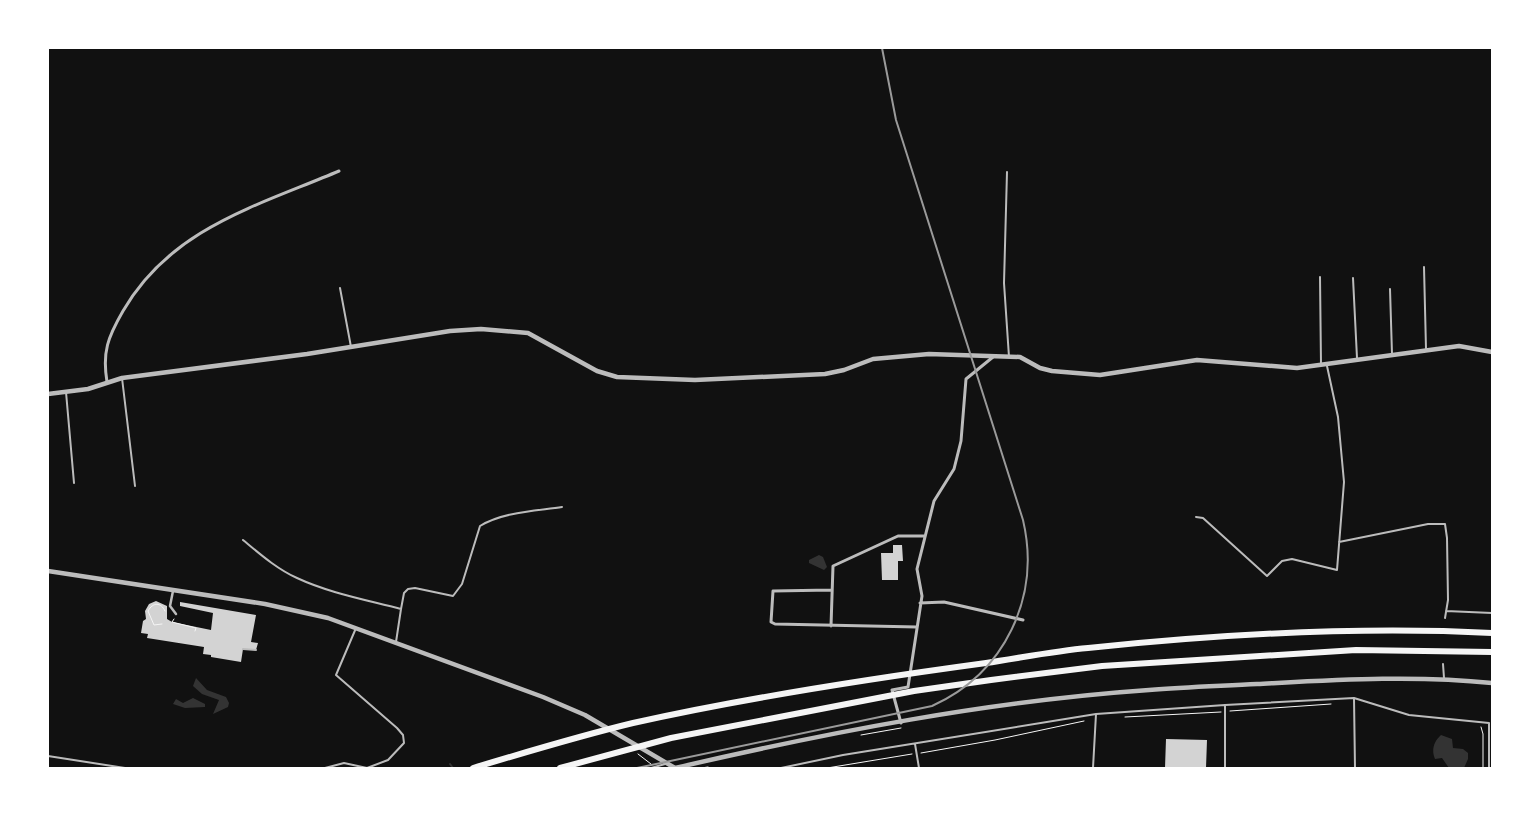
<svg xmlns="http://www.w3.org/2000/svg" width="1540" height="816" font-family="'Public Sans',sans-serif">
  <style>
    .water { fill: #333 }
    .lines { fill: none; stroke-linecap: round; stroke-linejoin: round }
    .stream { stroke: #333; stroke-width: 2 }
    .building { fill: #d3d3d3 }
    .path { stroke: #f5f5f5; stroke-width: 1 }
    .service { stroke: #bcbcbc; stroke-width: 2 }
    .pedestrian { stroke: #bcbcbc; stroke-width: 2.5 }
    .minor { stroke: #bcbcbc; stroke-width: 3 }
    .tertiary { stroke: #bcbcbc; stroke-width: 4.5 }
    .motorway { stroke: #f5f5f5; stroke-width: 6 }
    .rail { stroke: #9a9a9a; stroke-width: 2 }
  </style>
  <rect width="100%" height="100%" fill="#111"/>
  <path class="water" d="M819,555L823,557L827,567L824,570L809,563V560Z
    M196,678L207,690L226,697L229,703L228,707L213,714L219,700L202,694L193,686Z
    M193,698L205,704V707L185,708L173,704L176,699L183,703Z
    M1441,735L1452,739L1453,748L1463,749L1468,753V759L1464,768H1449L1442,758L1435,759C1431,750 1434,741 1441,735Z"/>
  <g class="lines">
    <path class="stream" d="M450,764L453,768"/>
  </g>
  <path class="building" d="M893,545H902L903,561H898V580H882L881,553H893Z
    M156,601L167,606V619L172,622L211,630L213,613L180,606V602L256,615L251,642L258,643L256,650L243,649L241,662L211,657V655L203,654L204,647L147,638L148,634L141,633L143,621L146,619L145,611L149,604Z
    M1166,739L1207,740L1206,768H1165Z"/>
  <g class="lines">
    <path class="path" d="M174,619L172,622L196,628L195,631
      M162,624L154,625L148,611C153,602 161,602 165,611
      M1230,711L1331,704
      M1125,717L1221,712
      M1481,727L1483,734V768
      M861,735L901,728
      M921,753L995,740L1084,721
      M638,754L651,764
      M701,768L708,767
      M827,768L912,754"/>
    <path class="service" d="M1007,172L1004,283L1009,357
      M1424,267L1426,349
      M1320,277L1321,365
      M1353,278L1357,358
      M340,288L351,347
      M1390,289L1392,354
      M122,378L135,486
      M66,392L74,483
      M1196,517L1203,518L1267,576L1282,561L1292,559L1337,570L1344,482L1338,417L1327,366
      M243,540C260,554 277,569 297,578C329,593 367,600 401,609L396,642
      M1339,542L1428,524H1445L1447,538L1448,600L1445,618
      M401,609L404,593L408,589L415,588L453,596L462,584L480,526C503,512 535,511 562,507
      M1446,611L1492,613
      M243,649L256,650
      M1443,664L1444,678
      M1354,698L1355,768
      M915,744L919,768
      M48,756L125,768
      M325,768L344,763L367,768L388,760L404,743L403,735L397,728L336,675L356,628
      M651,768L665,764
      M781,768L843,755L1096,714L1225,705L1354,698L1409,715L1489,723V768
      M1093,768L1096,714
      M1225,768V705"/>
    <path class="pedestrian" d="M173,591L170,606L176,614"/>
    <path class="minor" d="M107,382C102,352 108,337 123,311C171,228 257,206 339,171
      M831,590L773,591L771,622L775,624L917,627
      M920,603L944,602L1023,620
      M831,626L833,566L898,536H925
      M901,723L892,690L908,687L922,596L917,569L934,501L954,469L961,441L966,379L993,357"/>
    <path class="tertiary" d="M48,394L88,389L122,378L307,354L450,331L481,329L528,333L597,371L617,377L695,380L825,374L844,370L873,359L929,354L1020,357L1040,368L1052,371L1100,375L1197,360L1297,368L1459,346L1492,352
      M48,571L265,604L328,618L543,697L585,715L675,768C830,732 990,701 1149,690C1185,687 1221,686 1257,684C1335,680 1414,675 1492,683"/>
    <path class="motorway" d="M473,768C526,752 579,736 633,723C749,697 868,679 986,663C1020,658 1054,651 1088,648C1222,634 1358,626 1492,633
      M560,768L671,738L914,691L991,680L1102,666L1356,650L1492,652"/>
    <path class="rail" d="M637,768L932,706C1005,673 1041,597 1023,520L896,120L882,48"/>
  </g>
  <rect width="1540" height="816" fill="none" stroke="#ffffff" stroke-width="98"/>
</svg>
